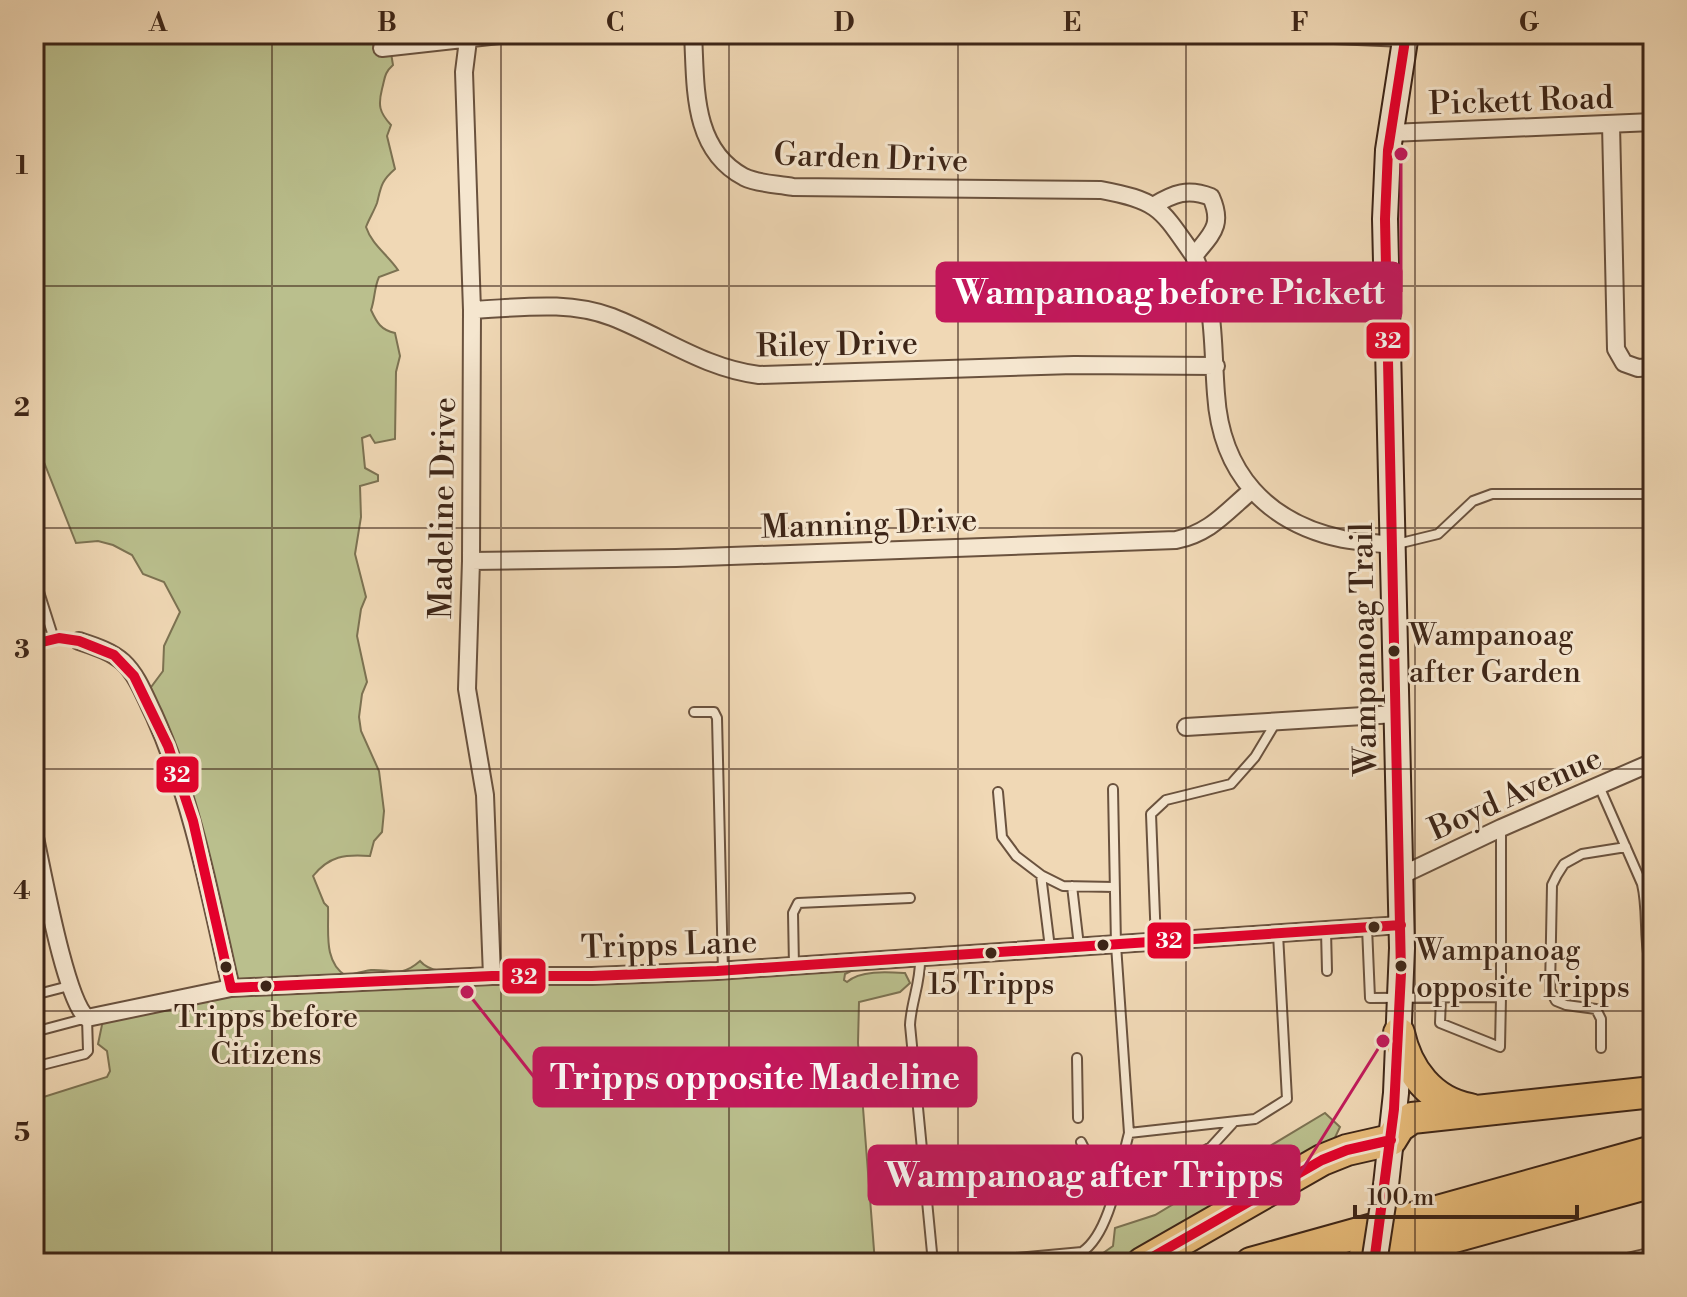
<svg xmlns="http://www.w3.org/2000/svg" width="1687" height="1297" font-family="'Libre Bodoni',serif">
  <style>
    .green { fill: #babf8d; stroke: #7c7252; stroke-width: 2 }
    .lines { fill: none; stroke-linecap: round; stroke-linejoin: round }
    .service-casing { stroke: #6a523e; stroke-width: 12 }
    .minor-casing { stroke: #6a523e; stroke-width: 20 }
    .secondary-casing { stroke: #3d2517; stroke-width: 28 }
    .motorway-casing { stroke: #3d2517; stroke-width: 34 }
    .service { stroke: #f5e6cf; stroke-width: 8 }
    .minor { stroke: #f5e6cf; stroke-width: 16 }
    .secondary { stroke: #f5e6cf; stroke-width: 24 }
    .motorway { stroke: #e8bc7a; stroke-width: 30 }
    .secondary-bridge-casing { stroke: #3d2517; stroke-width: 28; stroke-linecap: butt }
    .secondary-bridge { stroke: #f5e6cf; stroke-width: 24 }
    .bus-1-casing { stroke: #f5e6cf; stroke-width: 16 }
    .bus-1 { stroke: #e4002b; stroke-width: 10 }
    .grid { fill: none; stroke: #3d2517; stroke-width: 2; stroke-opacity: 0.55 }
    .bus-dot { fill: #3d2517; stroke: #f5e6cf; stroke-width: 3 }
    .labels { text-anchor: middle; stroke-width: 6; stroke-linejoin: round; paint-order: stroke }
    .bus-label { font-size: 30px; fill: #3d2517; stroke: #f5e6cf; text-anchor: start }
    .street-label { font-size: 32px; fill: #3d2517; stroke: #f5e6cf }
    .leader { fill: none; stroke: #c2185b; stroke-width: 3 }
    .callout-dot { fill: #c2185b; stroke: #f5e6cf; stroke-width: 3 }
    .callout { fill: #c2185b; stroke: #c2185b; stroke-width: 3 }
    .callout-label { font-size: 34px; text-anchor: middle; font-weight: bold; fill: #fff }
    .line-badge { stroke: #f5e6cf; stroke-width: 3 }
    .badge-label { font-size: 22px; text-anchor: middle; font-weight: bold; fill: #fff }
    .neatline { fill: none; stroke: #3d2517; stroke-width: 3 }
    .grid-label { font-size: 26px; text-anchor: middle; font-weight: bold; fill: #3d2517 }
  </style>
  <rect width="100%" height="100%" fill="#f0d8b5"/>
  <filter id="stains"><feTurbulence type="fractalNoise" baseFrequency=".0025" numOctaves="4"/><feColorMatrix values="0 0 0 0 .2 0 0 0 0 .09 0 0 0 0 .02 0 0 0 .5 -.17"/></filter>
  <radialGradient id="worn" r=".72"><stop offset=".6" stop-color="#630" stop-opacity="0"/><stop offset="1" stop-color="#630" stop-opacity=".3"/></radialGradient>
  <path class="green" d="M34,34L391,36L386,46L391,53L393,65C384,73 385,78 382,89C378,105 379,112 391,125L387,136L395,169C381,181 381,187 377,203C374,211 369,219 366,227C372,245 387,254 398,270L379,277C374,288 375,299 371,310C377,323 381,330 395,333L400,356L396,372L395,439L375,443L370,435L362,438L365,468L378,475V481L360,486L361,517L355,554L366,597L361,609L357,636L367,682L362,694L359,717L361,731L379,771L384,811L382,832L374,841L370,856C345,854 329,856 313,876L324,903L328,907C329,931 323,962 346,976C354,974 363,971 371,970C392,969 401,978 420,961C435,978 460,968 481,969L490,979L863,965L845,974L844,980L847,982C860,970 888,972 905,973L910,983L900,992L859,1002L858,1043L875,1263H34V1100L107,1077L110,1071L107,1051L98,1044L103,1020L228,993L202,852L146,694L163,671L164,646L180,612L164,582L143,574L132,555L113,545L98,541L76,543L34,437Z
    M1325,1113L1340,1127L1330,1148L1131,1263H1089L1113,1246L1115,1228L1155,1215Z"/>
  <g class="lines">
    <defs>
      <path id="service" d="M1397,544L1438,534L1473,501L1492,494H1653
        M34,576L54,639
        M34,644L59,638L79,641
        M694,712H714L717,718L723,971
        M1599,786L1642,884C1648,909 1644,934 1649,959L1653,960
        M1113,789L1116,945L1129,1133L1255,1119L1287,1099L1278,934
        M998,792L1002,837L1016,856L1041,875L1063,886L1114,887
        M1041,875L1050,948
        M1072,886L1079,946
        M1367,927L1370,998L1501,997V829
        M1326,931L1327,971
        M1156,942L1151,814L1166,800L1231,784L1255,757L1276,722
        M920,958C921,982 911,1002 910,1025L933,1263
        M794,966L793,913L798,903L910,898
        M34,995L69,986
        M1441,998L1440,1023L1500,1047L1501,997
        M34,1032L87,1018L88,1051L85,1054L34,1067
        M1601,1048V1019L1596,1009L1566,1005L1556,1001L1550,990L1552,885L1557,875L1564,864L1582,854L1626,847
        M1077,1058L1078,1118
        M1081,1142L1088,1156L1118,1171
        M1113,1193L1131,1195L1211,1147L1233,1123
        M959,1263L1082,1252C1111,1233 1120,1165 1129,1133
        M1605,1263L1653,1252"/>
      <path id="minor" d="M693,34C696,85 691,149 744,177C758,184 778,184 793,187L1101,190C1160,201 1161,209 1194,256
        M1310,34L1405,38
        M468,40L464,72L472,310L471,561L467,689L485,795L492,976
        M382,48L508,34
        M1611,124L1616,349L1624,363L1638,368L1653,367
        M1390,133L1653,122
        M1153,206C1174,193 1188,188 1211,197C1224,226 1211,234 1194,256C1216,303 1212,344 1216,394C1221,473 1267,523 1343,539C1359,542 1376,543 1392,545
        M472,310C520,308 566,300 612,317C663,337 704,368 759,375L1074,365L1216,366
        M471,561L676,558L1176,540C1210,533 1225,513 1251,491
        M79,641C94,646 111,651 123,662C138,676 145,697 154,715C193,802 210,896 231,988
        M1186,727L1396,714
        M34,833C42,868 65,1000 87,1018L231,988L492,976H592L717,971L1401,925
        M1400,876L1501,828L1653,762"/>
      <path id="secondary" d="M1386,1185L1396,1093L1402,948L1385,219L1388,150L1406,34"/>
      <path id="motorway" d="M1399,1033C1407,1070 1431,1102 1470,1109
        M1142,1263L1322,1160L1347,1150L1391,1140L1399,1127L1412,1118L1653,1092
        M1251,1263L1653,1151
        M1360,1263L1653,1182"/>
    </defs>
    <use href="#service" class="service-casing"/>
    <use href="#minor" class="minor-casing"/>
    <use href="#secondary" class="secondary-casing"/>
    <use href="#motorway" class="motorway-casing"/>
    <use href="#service" class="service"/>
    <use href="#minor" class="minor"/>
    <use href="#secondary" class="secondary"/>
    <use href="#motorway" class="motorway"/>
    <defs>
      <path id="secondary-bridge" d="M1374,1263L1386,1185"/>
    </defs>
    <use href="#secondary-bridge" class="secondary-bridge-casing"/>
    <use href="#secondary-bridge" class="secondary-bridge"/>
    <defs>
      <path id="bus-1" d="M34,644L59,638L79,641L114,655L134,676L168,746L193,821L231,988
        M231,988L492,976H592L717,971L1401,925
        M1142,1263L1322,1160L1347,1150L1391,1140
        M1374,1263L1394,1109L1401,973L1385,219L1388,150L1406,34"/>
    </defs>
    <use href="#bus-1" class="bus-1-casing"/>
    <use href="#bus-1" class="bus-1"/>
  </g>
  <path class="grid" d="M272,34V1263M501,34V1263M729,34V1263M958,34V1263M1186,34V1263M1415,34V1263M34,286H1653M34,528H1653M34,769H1653M34,1011H1653"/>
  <g class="bus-dot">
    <circle cx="1394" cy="651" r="7"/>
    <circle cx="1374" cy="927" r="7"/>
    <circle cx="1103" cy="945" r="7"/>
    <circle cx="991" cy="953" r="7"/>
    <circle cx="1401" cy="966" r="7"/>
    <circle cx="226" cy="967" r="7"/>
    <circle cx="266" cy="986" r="7"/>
  </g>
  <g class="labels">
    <g class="bus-label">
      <text x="1409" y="645">Wampanoag<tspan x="1409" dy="37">after Garden</tspan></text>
      <text x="1416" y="960">Wampanoag<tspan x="1416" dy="37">opposite Tripps</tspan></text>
      <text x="991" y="994" text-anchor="middle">15 Tripps</text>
      <text x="266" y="1027" text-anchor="middle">Tripps before<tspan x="266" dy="37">Citizens</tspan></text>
    </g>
    <g class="street-label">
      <text transform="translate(1521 100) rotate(-2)" y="11">Pickett Road</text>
      <text transform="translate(871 157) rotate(2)" y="11">Garden Drive</text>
      <text transform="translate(837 344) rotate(-1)" y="11">Riley Drive</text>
      <text transform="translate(442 508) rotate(-89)" y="11">Madeline Drive</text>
      <text transform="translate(869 523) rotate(-2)" y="11">Manning Drive</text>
      <text transform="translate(1363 649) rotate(-91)" y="11">Wampanoag Trail</text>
      <text transform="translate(1515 793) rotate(-24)" y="11">Boyd Avenue</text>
      <text transform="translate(669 944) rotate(-2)" y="11">Tripps Lane</text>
    </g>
  </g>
  <path class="leader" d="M1401 154L1401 292M467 992L534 1077M1383 1041L1299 1175"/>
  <g class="callout-dot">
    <circle cx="1401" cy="154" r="8"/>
    <circle cx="467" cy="992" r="8"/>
    <circle cx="1383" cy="1041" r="8"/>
  </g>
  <g class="callout">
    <rect x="937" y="263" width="464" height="58" rx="8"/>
    <rect x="534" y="1048" width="442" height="58" rx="8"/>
    <rect x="869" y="1146" width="430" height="58" rx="8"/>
  </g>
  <g class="callout-label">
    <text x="1169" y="304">Wampanoag before Pickett</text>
    <text x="755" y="1089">Tripps opposite Madeline</text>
    <text x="1084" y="1187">Wampanoag after Tripps</text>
  </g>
  <g class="line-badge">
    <rect x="1365" y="321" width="46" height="39" rx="8" fill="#e4002b"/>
    <rect x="155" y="755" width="45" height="39" rx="8" fill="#e4002b"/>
    <rect x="1146" y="921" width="46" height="39" rx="8" fill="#e4002b"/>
    <rect x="501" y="957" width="46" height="38" rx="8" fill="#e4002b"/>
  </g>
  <g class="badge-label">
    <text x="1388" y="348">32</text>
    <text x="177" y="782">32</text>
    <text x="1169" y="948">32</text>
    <text x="524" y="984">32</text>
  </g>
  <rect width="1687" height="1297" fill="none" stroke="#f0d8b5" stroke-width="88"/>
  <path d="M1355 1205v12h222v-12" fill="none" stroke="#3d2517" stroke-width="4"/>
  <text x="1367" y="1205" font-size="24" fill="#3d2517" stroke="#f5e6cf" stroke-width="6" paint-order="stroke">100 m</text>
  <rect x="44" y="44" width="1599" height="1209" class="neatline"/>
  <g class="grid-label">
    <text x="158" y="31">A</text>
    <text x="387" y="31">B</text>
    <text x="615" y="31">C</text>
    <text x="844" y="31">D</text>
    <text x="1072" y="31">E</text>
    <text x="1300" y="31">F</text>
    <text x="1529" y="31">G</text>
    <text x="22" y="174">1</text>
    <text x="22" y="416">2</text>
    <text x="22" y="658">3</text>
    <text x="22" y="899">4</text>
    <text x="22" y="1141">5</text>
  </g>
  <rect width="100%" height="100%" filter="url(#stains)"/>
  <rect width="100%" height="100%" fill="url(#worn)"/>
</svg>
